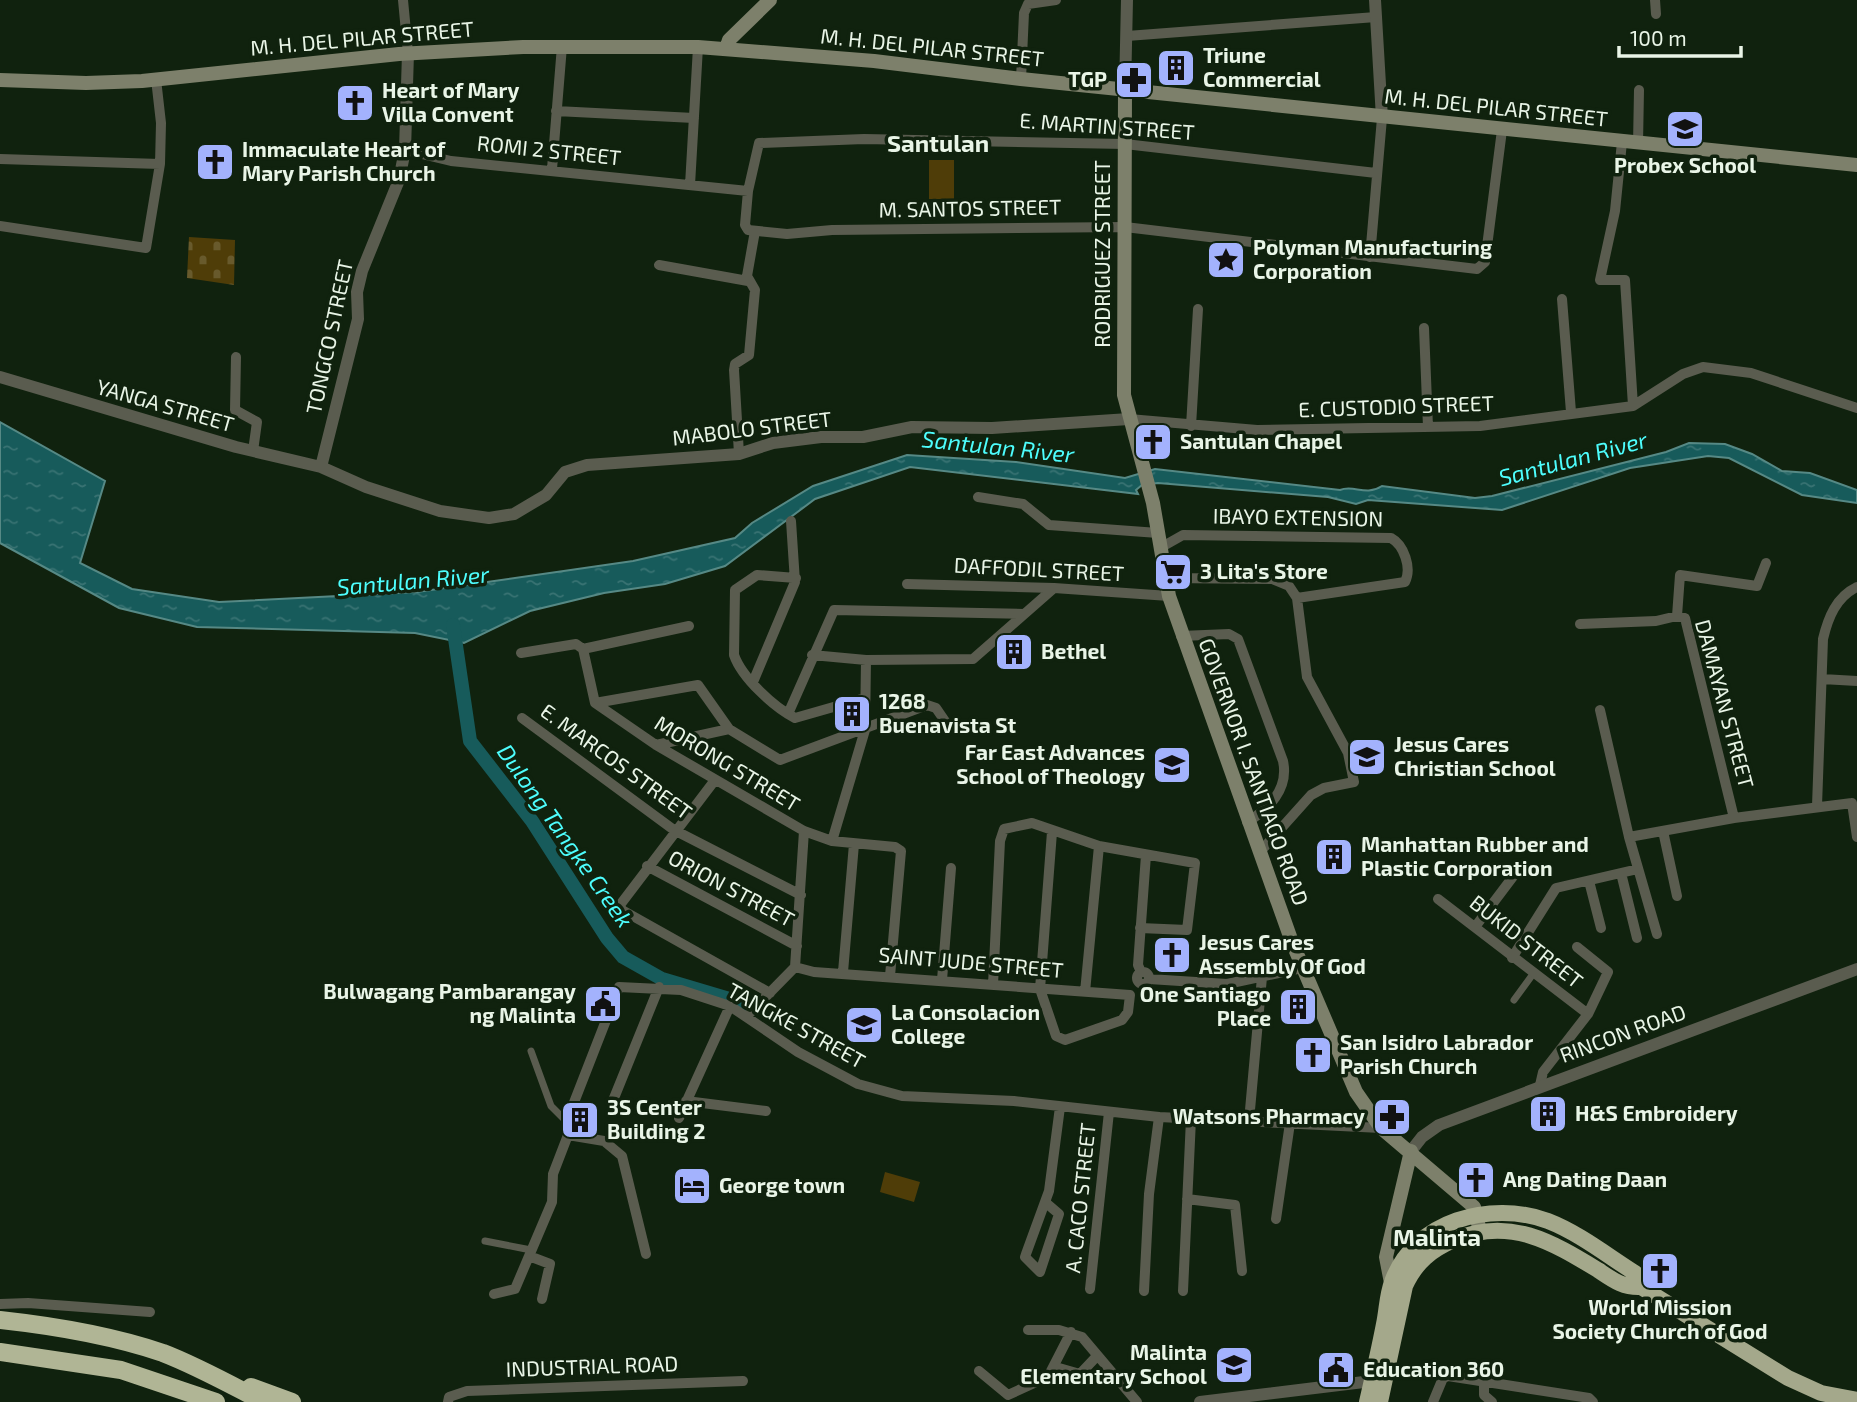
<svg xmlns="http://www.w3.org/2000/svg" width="1857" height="1402" font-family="'Exo 2',sans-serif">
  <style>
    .green { fill: #4f3d08 }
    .cemetery { fill: url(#cemetery-stones) }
    .water { fill: url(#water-ripples); stroke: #568985; stroke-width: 2 }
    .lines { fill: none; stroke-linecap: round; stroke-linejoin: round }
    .river { stroke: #175b5b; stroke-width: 14 }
    .pedestrian { stroke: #5a5c4f; stroke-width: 7 }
    .minor { stroke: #5a5c4f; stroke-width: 10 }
    .tertiary { stroke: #5a5c4f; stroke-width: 12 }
    .secondary { stroke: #7d806b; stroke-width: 14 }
    .trunk { stroke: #a4a88b; stroke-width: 16 }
    .motorway { stroke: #b0b595; stroke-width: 18 }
    .labels { text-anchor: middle; stroke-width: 7; stroke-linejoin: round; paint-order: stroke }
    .street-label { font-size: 21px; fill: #e9f5e7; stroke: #10220e }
    .poi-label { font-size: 21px; font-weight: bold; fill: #e9f5e7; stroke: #10220e; text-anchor: start }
    .water-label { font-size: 23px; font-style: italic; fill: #4dfdfd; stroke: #10220e }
    .quarter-label { font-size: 24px; font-weight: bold; fill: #e9f5e7; stroke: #10220e }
  </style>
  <defs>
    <pattern id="cemetery-stones" width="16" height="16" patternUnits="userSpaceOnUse" patternTransform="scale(1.75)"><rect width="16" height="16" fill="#4f3d08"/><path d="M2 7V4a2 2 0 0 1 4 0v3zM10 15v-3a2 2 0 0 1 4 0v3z" fill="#685a2c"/></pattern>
    <pattern id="water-ripples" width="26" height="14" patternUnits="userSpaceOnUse" patternTransform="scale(1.75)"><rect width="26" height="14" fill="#175b5b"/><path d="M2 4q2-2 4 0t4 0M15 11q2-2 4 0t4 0" fill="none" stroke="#397373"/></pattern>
  </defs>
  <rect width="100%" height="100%" fill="#10220e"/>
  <path class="green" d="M929,160H954V199H929Z
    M885,1172L920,1182L914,1202L880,1192Z"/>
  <path class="cemetery" d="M189,237L235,240L234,285L187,278Z"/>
  <path class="water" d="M0,422L105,481L80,563L132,589L219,602L417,592L633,561L735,538L752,523L813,486L907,455L1016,462L1125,478L1155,469L1340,490C1354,484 1365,497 1382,486L1475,498L1492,496L1666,452L1689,443L1725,444L1752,454L1782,471L1810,473L1857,490V503L1802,495L1729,458L1708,456L1630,468L1502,510L1368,500L1356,504L1328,497L1158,483L1142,485L1136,490L1138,494L910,467L815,499L725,566L665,584L604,593L530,611L464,643L415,633L197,627L119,608L0,543Z"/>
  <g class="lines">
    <path class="river" d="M453,625L470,741L532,821L607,938L623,957L662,979L736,1001L748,1011"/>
    <path class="pedestrian" d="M1514,1000L1533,974
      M531,1051L551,1106L568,1123
      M485,1241L531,1250"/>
    <path class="minor" d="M403,0L408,53
      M1655,0L1656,14
      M1127,36L1376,17
      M1021,79L1024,13L1028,4L1056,0
      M556,111L694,118
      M1622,142L1615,211L1600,280H1625L1633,406
      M1638,144L1639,90
      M405,150L451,161L748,191
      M0,159L160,164
      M552,169L562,46
      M1376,173L1125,144L864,139L759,143L748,191L745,225L748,230L787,234L832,230L1125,227L1477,269L1485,262L1502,130
      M690,185L698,47
      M0,226L146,248L160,164L161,123L156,79
      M1370,257L1382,118
      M659,265L748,281
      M1562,299L1571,412
      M1424,328L1428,427
      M236,357L235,410L257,422L253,451
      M1129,419L1257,430L1480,426L1633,406L1683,374L1703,367L1751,373L1857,408
      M1191,426L1198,309
      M739,454L734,370L735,364L749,355L755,290L747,276L755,231
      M978,497L1023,504L1049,525L1158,533
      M1160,548L1183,535L1391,538C1404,545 1412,568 1405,582L1297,598
      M796,578L757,575L735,590L734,655C742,678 774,707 795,718L865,698
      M1165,578L1272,579L1289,586L1297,598L1307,677L1348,753L1354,782L1324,788L1311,795L1259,853
      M907,584L1054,588L1169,596
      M1677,616L1680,575L1757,586L1766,563
      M1580,624L1656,621L1677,616L1685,618L1734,818
      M1181,636L1229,634L1238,639L1283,761C1289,789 1269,809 1247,822
      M583,649L595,703L656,745L804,831L832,841L895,847L901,851L890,976
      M583,649L689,626
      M521,653L576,644L583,649
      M812,655L866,660L973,659L1054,588
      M1822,679L1857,681
      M753,682L795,582L791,521
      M595,703L698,685L729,729L780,760L927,705L936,708L949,727L982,725
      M1600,710L1629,837L1657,934
      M788,714L834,610L1024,614
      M522,718L674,830L801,895
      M656,745L729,729
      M715,780L620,905L622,910L770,993
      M1852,803L1857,837
      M1817,806L1823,639C1828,618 1836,597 1857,587
      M1663,831L1677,896
      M1052,832L1040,989L1056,1036L1065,1040L1122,1020L1128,1012L1130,995
      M1629,837L1734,818L1852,803
      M832,841L865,730L866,660
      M647,866L797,946
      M1621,873L1637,938
      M1589,881L1601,928
      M1438,899L1588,1014L1543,1072L1540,1085
      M1475,927L1518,870
      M1577,947L1608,972L1588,1014
      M1512,958L1556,888L1638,869
      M795,967L814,972L1130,995
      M1137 978a6 6 0 1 1 12 0a6 6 0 1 1-12 0Z
      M843,972L854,844
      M1141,972L1138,965L1146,855
      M1149,979L1227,984L1302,968
      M942,980L951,868
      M993,985L1000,841L1004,829L1032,823L1099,846L1195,863L1187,930L1140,928
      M1085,992L1099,846
      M746,1017L795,967L804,831
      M686,1101L766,1111
      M612,1103L659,987
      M679,1118L730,1006
      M1249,1121L1262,977
      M568,1135L604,1141L622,1156L646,1254
      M1187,1199L1235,1205L1242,1271
      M1045,1202L1059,1214L1040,1272L1025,1257L1026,1254L1049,1191L1060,1107
      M1276,1219L1290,1123
      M529,1256L550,1264L542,1299
      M1090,1289L1109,1112
      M1144,1291L1149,1194L1159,1117
      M1183,1291L1191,1119
      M494,1294L515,1289L552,1202L553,1174L568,1135L573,1105L619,987L681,990L730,1006L798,1052L858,1084L902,1096L1014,1101L1159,1117L1381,1128
      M0,1304L28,1303L150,1312
      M1028,1330H1059L1082,1337L1137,1402
      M979,1371L1008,1395L1043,1379L1059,1368L1080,1374L1097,1356
      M1051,1371L1071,1332
      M1484,1381V1395L1492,1402
      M448,1402L449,1397L467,1391L743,1381
      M1433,1402L1443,1378L1448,1376L1589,1398L1593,1402"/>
    <path class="tertiary" d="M1375,0L1382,118
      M1125,90L1127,0
      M0,377L236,447L321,467L366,487L440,511L489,518L514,514L546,495L565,472L587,465L739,454L773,443L821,437H863L912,427L992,428L1129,419
      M321,467L358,319L357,292L362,271L399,180L405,150L408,53
      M1411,1151L1422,1137L1439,1125L1857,969
      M1200,1402L1372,1381"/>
    <path class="secondary" d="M726,49L729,40L770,0
      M0,80L86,83L142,81L399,54L523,47H698L874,61L1021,79L1857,165
      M1125,90L1124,395L1153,503L1169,596L1292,942L1356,1092L1381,1128L1474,1207L1480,1231
      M1391,1283L1386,1257L1411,1151"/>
    <path class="trunk" d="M1367,1402C1373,1376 1379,1350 1384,1324C1387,1310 1387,1295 1392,1282C1414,1220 1491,1200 1548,1221C1579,1233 1608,1256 1635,1273L1641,1287L1788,1378L1821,1393L1857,1400
      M1380,1402L1405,1286C1416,1262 1431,1250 1454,1240C1509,1216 1552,1242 1598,1270C1613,1280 1623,1288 1641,1287"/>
    <path class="motorway" d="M0,1320C55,1326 110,1335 163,1353C197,1366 231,1385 264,1402
      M0,1352L121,1370L216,1402
      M251,1387L292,1402"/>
  </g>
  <defs>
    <symbol id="building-square" viewBox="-11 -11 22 22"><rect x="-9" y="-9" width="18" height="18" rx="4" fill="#a3b2fd" stroke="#10220e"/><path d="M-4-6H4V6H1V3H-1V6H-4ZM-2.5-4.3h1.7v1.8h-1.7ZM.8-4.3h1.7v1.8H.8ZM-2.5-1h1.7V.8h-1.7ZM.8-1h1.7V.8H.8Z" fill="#111"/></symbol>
    <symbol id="pharmacy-square" viewBox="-11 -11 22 22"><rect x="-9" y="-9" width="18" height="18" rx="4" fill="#a3b2fd" stroke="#10220e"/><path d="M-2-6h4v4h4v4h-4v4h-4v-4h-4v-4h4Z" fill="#111"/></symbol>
    <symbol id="church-square" viewBox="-11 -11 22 22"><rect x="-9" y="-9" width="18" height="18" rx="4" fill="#a3b2fd" stroke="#10220e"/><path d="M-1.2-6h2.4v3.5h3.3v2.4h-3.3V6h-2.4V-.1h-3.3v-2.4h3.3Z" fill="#111"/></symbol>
    <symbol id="school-square" viewBox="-11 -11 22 22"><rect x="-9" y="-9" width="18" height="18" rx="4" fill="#a3b2fd" stroke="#10220e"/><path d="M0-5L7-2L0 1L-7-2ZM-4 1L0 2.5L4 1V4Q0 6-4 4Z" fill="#111"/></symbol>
    <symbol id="sight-square" viewBox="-11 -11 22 22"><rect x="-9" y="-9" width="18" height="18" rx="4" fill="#a3b2fd" stroke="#10220e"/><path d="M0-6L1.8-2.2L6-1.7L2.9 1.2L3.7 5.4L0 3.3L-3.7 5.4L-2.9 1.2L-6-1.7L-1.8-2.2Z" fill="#111"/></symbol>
    <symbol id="supermarket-square" viewBox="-11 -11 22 22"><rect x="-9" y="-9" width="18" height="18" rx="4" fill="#a3b2fd" stroke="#10220e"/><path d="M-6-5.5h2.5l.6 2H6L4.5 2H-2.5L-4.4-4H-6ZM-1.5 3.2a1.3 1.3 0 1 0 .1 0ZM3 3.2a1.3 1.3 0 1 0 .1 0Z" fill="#111"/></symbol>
    <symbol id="civic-square" viewBox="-11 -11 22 22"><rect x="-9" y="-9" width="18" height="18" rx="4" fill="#a3b2fd" stroke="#10220e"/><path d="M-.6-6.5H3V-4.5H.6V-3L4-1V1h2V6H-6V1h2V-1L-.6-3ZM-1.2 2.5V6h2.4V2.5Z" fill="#111"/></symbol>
    <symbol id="university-square" viewBox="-11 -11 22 22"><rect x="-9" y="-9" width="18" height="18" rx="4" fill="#a3b2fd" stroke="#10220e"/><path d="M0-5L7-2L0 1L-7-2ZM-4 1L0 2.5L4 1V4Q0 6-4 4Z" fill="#111"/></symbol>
    <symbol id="hotel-square" viewBox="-11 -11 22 22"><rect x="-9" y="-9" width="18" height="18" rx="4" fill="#a3b2fd" stroke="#10220e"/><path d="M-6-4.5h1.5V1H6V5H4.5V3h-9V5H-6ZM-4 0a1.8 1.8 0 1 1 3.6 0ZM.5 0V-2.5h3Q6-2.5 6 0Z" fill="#111"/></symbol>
  </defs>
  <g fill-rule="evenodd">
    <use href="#building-square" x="1154" y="46" width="44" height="44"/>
    <use href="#pharmacy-square" x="1112" y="58" width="44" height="44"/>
    <use href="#church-square" x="333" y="81" width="44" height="44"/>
    <use href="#school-square" x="1663" y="107" width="44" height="44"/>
    <use href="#church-square" x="193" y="140" width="44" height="44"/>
    <use href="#sight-square" x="1204" y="238" width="44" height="44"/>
    <use href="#church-square" x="1131" y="420" width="44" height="44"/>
    <use href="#supermarket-square" x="1151" y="550" width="44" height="44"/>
    <use href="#building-square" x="992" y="630" width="44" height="44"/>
    <use href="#building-square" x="830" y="692" width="44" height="44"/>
    <use href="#school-square" x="1345" y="735" width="44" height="44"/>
    <use href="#school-square" x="1150" y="743" width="44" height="44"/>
    <use href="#building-square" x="1312" y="835" width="44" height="44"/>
    <use href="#church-square" x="1150" y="933" width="44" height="44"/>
    <use href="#civic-square" x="581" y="982" width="44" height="44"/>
    <use href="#building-square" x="1276" y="985" width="44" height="44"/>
    <use href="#university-square" x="842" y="1003" width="44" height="44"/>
    <use href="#church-square" x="1291" y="1033" width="44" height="44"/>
    <use href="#building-square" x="1526" y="1092" width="44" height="44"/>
    <use href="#pharmacy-square" x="1370" y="1095" width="44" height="44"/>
    <use href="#building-square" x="558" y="1098" width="44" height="44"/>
    <use href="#church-square" x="1454" y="1158" width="44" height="44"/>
    <use href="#hotel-square" x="670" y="1164" width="44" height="44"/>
    <use href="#church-square" x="1638" y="1249" width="44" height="44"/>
    <use href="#school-square" x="1212" y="1343" width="44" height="44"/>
    <use href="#civic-square" x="1314" y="1348" width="44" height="44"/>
  </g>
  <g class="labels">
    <g class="street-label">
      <text transform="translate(362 39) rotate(-5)" y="7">M. H. DEL PILAR STREET</text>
      <text transform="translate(932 48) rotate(6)" y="7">M. H. DEL PILAR STREET</text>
      <text transform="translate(1496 108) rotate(6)" y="7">M. H. DEL PILAR STREET</text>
      <text transform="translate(1107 127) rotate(4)" y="7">E. MARTIN STREET</text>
      <text transform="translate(549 151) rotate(6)" y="7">ROMI 2 STREET</text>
      <text transform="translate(970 209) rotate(-1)" y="7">M. SANTOS STREET</text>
      <text transform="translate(1103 254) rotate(-90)" y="7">RODRIGUEZ STREET</text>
      <text transform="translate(330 337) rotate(-78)" y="7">TONGCO STREET</text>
      <text transform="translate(165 406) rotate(16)" y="7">YANGA STREET</text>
      <text transform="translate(1396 407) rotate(-2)" y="7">E. CUSTODIO STREET</text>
      <text transform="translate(752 429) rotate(-7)" y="7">MABOLO STREET</text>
      <text transform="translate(1298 518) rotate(1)" y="7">IBAYO EXTENSION</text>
      <text transform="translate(1039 570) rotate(3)" y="7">DAFFODIL STREET</text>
      <text transform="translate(1724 704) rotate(75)" y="7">DAMAYAN STREET</text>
      <text transform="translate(616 762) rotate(36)" y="7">E. MARCOS STREET</text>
      <text transform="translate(727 764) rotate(31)" y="7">MORONG STREET</text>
      <text transform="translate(1253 772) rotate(70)" y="7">GOVERNOR I. SANTIAGO ROAD</text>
      <text transform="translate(731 889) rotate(28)" y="7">ORION STREET</text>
      <text transform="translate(1526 942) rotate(38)" y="7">BUKID STREET</text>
      <text transform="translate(971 963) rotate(5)" y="7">SAINT JUDE STREET</text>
      <text transform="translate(796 1026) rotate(29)" y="7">TANGKE STREET</text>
      <text transform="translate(1623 1034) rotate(-20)" y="7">RINCON ROAD</text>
      <text transform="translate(1081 1198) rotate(-84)" y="7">A. CACO STREET</text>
      <text transform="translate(592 1367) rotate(-2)" y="7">INDUSTRIAL ROAD</text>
    </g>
    <g class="poi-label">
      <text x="1203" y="63">Triune<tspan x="1203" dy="24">Commercial</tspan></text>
      <text x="1107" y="87" text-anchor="end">TGP</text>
      <text x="382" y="98">Heart of Mary<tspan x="382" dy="24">Villa Convent</tspan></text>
      <text x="242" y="157">Immaculate Heart of<tspan x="242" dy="24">Mary Parish Church</tspan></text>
      <text x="1685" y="173" text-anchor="middle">Probex School</text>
      <text x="1253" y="255">Polyman Manufacturing<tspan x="1253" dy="24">Corporation</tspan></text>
      <text x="1180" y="449">Santulan Chapel</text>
      <text x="1200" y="579">3 Lita's Store</text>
      <text x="1041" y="659">Bethel</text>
      <text x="879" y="709">1268<tspan x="879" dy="24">Buenavista St</tspan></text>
      <text x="1394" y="752">Jesus Cares<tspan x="1394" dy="24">Christian School</tspan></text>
      <text x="1145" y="760" text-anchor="end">Far East Advances<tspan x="1145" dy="24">School of Theology</tspan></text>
      <text x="1361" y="852">Manhattan Rubber and<tspan x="1361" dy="24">Plastic Corporation</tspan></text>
      <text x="1199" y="950">Jesus Cares<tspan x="1199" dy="24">Assembly Of God</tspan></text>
      <text x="576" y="999" text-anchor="end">Bulwagang Pambarangay<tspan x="576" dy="24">ng Malinta</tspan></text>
      <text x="1271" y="1002" text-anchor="end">One Santiago<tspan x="1271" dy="24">Place</tspan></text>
      <text x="891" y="1020">La Consolacion<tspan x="891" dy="24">College</tspan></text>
      <text x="1340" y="1050">San Isidro Labrador<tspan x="1340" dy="24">Parish Church</tspan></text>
      <text x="607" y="1115">3S Center<tspan x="607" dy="24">Building 2</tspan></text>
      <text x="1575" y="1121">H&amp;S Embroidery</text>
      <text x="1365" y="1124" text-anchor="end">Watsons Pharmacy</text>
      <text x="1503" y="1187">Ang Dating Daan</text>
      <text x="719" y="1193">George town</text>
      <text x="1660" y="1315" text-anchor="middle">World Mission<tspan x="1660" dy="24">Society Church of God</tspan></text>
      <text x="1207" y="1360" text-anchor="end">Malinta<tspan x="1207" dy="24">Elementary School</tspan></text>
      <text x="1363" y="1377">Education 360</text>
    </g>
    <g class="water-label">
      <text transform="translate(998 447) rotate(6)" y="8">Santulan River</text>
      <text transform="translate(1573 459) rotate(-15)" y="8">Santulan River</text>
      <text transform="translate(413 581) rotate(-5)" y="8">Santulan River</text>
      <text transform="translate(565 836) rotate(55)" y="8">Dulong Tangke Creek</text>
    </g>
    <g class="quarter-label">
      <text x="938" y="152">Santulan</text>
      <text x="1437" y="1246">Malinta</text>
    </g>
  </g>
  <path d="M1619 46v10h122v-10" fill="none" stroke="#e9f5e7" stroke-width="3.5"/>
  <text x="1630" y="46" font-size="21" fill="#e9f5e7" stroke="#10220e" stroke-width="5" paint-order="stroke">100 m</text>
</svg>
